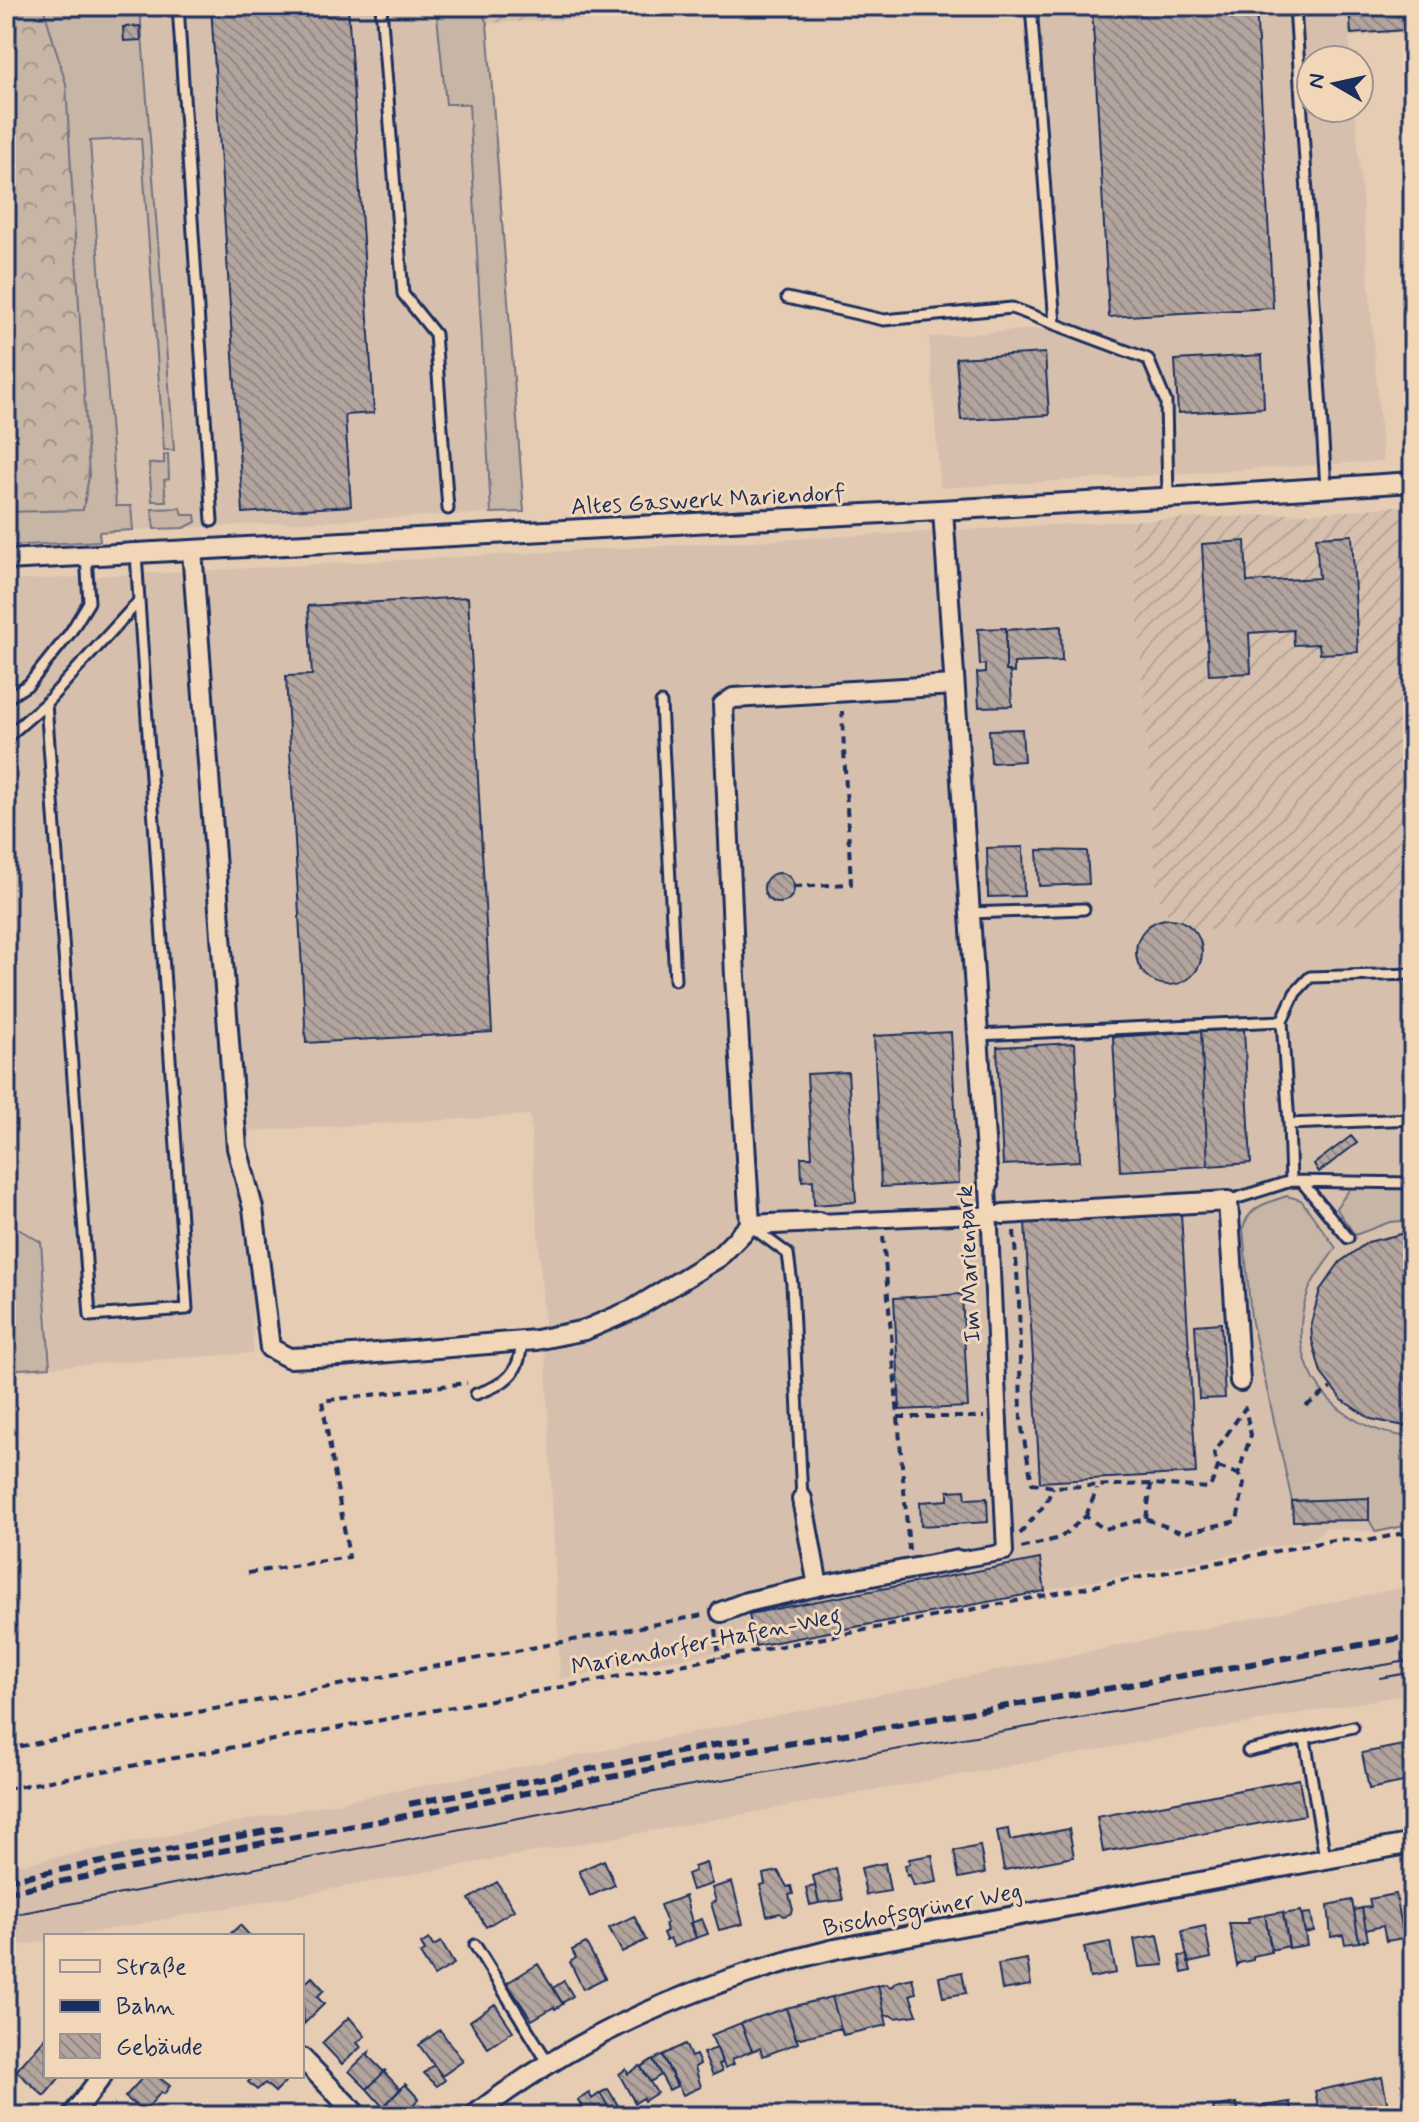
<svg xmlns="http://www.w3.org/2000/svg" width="1419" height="2122" font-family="Mynerve,sans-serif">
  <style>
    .built { fill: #d6c0ad }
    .industrial { fill: url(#industrial-furrows) }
    .grass { fill: #c7b5a6; stroke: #717282; stroke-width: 2 }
    .forest { fill: url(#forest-crowns); stroke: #717282; stroke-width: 2 }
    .building { fill: url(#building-back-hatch); stroke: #1b2f5e; stroke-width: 2 }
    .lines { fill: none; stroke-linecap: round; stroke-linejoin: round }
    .service-casing { stroke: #1b2f5e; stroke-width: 15 }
    .pedestrian-casing { stroke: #1b2f5e; stroke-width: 20 }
    .minor-casing { stroke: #1b2f5e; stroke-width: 24 }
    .path { stroke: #1b2f5e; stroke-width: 4; stroke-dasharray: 8 6; stroke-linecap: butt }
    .service { stroke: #f2d6b8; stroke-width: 9 }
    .pedestrian { stroke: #f2d6b8; stroke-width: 14 }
    .minor { stroke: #f2d6b8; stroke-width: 18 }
    .tram { stroke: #1b2f5e; stroke-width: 2 }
    .rail { stroke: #1b2f5e; stroke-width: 6; stroke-dasharray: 12 6; stroke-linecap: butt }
    .labels { text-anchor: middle; stroke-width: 6; stroke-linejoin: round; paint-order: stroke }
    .street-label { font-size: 24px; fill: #1b2f5e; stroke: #f2d6b8 }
  </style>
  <defs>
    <pattern id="industrial-furrows" width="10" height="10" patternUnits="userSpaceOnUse" patternTransform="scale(2)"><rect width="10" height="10" fill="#d6c0ad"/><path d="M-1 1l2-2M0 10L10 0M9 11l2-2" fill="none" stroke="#b7a597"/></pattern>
    <pattern id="forest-crowns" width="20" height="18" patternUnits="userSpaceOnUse" patternTransform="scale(2)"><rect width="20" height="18" fill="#c7b5a6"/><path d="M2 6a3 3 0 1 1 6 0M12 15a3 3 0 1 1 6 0" fill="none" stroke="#a1948a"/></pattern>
    <pattern id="building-back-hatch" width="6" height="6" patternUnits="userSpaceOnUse" patternTransform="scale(2)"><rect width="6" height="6" fill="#b3a59e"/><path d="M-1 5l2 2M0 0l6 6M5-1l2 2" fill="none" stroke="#918784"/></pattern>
  </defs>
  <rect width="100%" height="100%" fill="#e5ccb3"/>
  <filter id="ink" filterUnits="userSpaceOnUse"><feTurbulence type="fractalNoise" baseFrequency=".0125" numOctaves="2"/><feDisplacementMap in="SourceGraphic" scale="16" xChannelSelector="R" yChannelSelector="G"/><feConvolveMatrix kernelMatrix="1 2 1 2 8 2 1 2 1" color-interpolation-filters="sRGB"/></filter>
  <g filter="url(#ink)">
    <path class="built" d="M64,6H436L446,104L469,103L491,513L99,532Z
      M1024,6H1346L1351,60H1311V108H1355L1383,461L940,488L929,337L1048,328Z
      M1131,521L1157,896L1362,923L1413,882V1524L1376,1532L1326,1528L1313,1539L755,1646L560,1679L544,1321L530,1115L250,1131L253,1353L6,1370V581Z
      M1412,1539L1413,1693L72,1936H46V1941L6,1948V1867L652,1741L1410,1586Z"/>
    <path class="industrial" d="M479,6H907L487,23Z
      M1346,6H1413V31L1349,37Z
      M1413,504V882L1362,923L1177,931L1157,896L1131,521L1351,511Z"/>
    <path class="grass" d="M6,6H79L80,14L140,9L174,450H164L141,138L90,141L116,506H131L133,530L99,532L100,541L6,546Z
      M436,6H479L487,23L524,512L491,513L469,104H446Z
      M168,454L169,479L164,480L166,501H152L149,464L164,463V455Z
      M181,508L183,515H195L196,522L184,528L154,529L152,509Z
      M1352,1186L1413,1187V1220L1390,1222L1355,1235L1336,1208Z
      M1287,1196L1301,1200L1336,1248C1326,1262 1315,1275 1309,1290C1279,1366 1337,1432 1413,1437V1524L1376,1532L1369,1520V1499L1292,1501L1251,1318L1243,1228C1249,1206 1267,1203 1287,1196Z
      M6,1222L41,1242L50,1367L6,1370Z"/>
    <path class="forest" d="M6,6H43L66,84L89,476L83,510L6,512Z"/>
    <path class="building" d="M211,6H348L374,413L345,415L351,506L243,513Z
      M1092,6H1256L1273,308L1109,317Z
      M1349,6H1402L1404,30L1351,34Z
      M140,26L141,40L124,41L123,27Z
      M1045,353L1049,415L961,420L956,358Z
      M1262,355L1264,408L1178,413L1175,360Z
      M1352,535L1358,652L1320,654L1319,644L1294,645L1293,630L1249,633L1251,673L1209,675L1202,544L1245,541L1247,582L1319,578L1316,537Z
      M468,597L492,1032L306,1043L286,676L312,675L308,606Z
      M1061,626L1062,661L1014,663V673L1006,671V630Z
      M1006,628V671H1010L1012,706L979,707L977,673L985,672V664L980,665L978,629Z
      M1022,729L1024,761L991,763L989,730Z
      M1023,847L1024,896L988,897L987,848Z
      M1037,850L1087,851L1089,884L1039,886Z
      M764 888a15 15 0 1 1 30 0a15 15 0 1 1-30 0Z
      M1136 952a33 33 0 1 1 66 0a33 33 0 1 1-66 0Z
      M1244,1029L1251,1163L1208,1166L1201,1031Z
      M1201,1031L1208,1166L1120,1171L1113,1037Z
      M951,1032L959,1183L881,1187L874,1036Z
      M1075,1043L1080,1161L1003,1165L997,1047Z
      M848,1072L856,1202L814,1205L813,1180L802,1181L801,1157H812L807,1074Z
      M1351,1136L1357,1143L1319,1172L1314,1164Z
      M1181,1213L1196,1473L1040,1482L1025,1222Z
      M1401,1234H1413V1425L1404,1426L1371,1419L1342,1400L1321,1373L1312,1340L1311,1323L1320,1290L1340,1262L1368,1242Z
      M962,1294L968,1407L900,1410L894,1298Z
      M1221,1323L1225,1398L1199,1399L1195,1325Z
      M965,1490L966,1499L987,1498L988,1522L921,1526L920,1502L948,1500V1491Z
      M1369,1498V1520L1293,1521L1292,1501Z
      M1040,1559L1045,1591L755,1646L749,1614Z
      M1413,1743V1780L1369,1789L1362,1753Z
      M1299,1779L1305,1815L1103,1852L1097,1817Z
      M1008,1829L1010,1840L1069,1829L1074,1857L1004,1870L997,1831Z
      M980,1846L985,1873L959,1878L954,1851Z
      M932,1855L937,1882L914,1886L910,1875L907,1876L905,1865L910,1864L909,1859Z
      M604,1860L615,1885L590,1896L579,1871Z
      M706,1863L712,1884L692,1890L687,1874L695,1871L694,1867Z
      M885,1863L890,1891L866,1895L861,1868Z
      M836,1868L843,1900L819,1903L813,1876Z
      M778,1871L787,1887L791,1886L793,1894L789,1895L793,1910L790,1914L784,1916L780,1913L767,1916L760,1885L765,1884L763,1874Z
      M497,1882L514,1910L486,1927L469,1899Z
      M732,1882L743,1924L719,1930L711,1903L716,1901L712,1888Z
      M815,1886L819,1903L810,1905L806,1888Z
      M1396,1894L1404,1938L1386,1941L1383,1926L1366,1930L1362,1908L1371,1907L1369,1899Z
      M685,1896L696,1938L674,1947L670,1938L666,1940L663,1933L667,1931L665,1924L667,1923L660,1905Z
      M1352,1900L1359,1942L1345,1944L1343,1935L1331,1937L1328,1905Z
      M1362,1908L1368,1940L1359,1942L1354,1910Z
      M1301,1911L1307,1945L1289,1948L1283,1914Z
      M1283,1912L1289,1946L1271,1950L1265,1915Z
      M1311,1913L1314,1931L1305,1933L1302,1914Z
      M1265,1915L1272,1952L1253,1956V1960L1239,1963L1237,1966L1229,1923H1249L1248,1918Z
      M634,1916L646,1940L622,1952L609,1928Z
      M702,1919L708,1934L696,1938L690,1923Z
      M240,1925L250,1936H228Z
      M1205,1926L1211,1958L1188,1963L1182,1931Z
      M1158,1935L1164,1965L1139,1967L1134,1939Z
      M429,1939L433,1946L441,1942L454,1964L434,1976L420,1954L425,1951L421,1944Z
      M1110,1942L1116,1973L1090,1978L1084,1947Z
      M586,1943L605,1978L583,1989L570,1962L576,1958L572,1950Z
      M1187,1955L1191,1971L1182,1973L1179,1956Z
      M1027,1959L1031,1985L1002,1990L998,1964Z
      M538,1964L563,2004L555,2009L554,2007L532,2020L507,1983Z
      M962,1972L966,1993L943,1997L939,1977Z
      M312,1977L324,1990L317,1997L324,2004L304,2024L302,1986Z
      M912,1978L916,1993L910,1995L917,2015L895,2018L890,2015L885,2016L878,1986L886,1984L891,1987L896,1982Z
      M564,1981L573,1996L562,2003L553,1988Z
      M878,1985L887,2025L843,2035L832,1997Z
      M832,1997L841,2028L796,2039L786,2008Z
      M495,2004L513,2031L488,2048L470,2021Z
      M786,2008L798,2043L763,2056L760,2048L752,2051L741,2023Z
      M349,2017L365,2036L357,2043L361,2047L342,2064L322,2043Z
      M741,2023L752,2051L732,2059L734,2064L725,2068L711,2035Z
      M440,2030L463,2061L442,2076L419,2045Z
      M46,2037V2076H61L44,2096L16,2071Z
      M685,2044L691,2057L696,2055L700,2064L695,2067L701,2087L683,2095L662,2055Z
      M717,2048L722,2063L719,2064L722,2071L713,2075L703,2053Z
      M369,2052L368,2056L383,2071L386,2070L367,2089L349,2071Z
      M662,2055L677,2086L669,2090L653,2060Z
      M653,2059L661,2075L650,2082L641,2067Z
      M434,2065L445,2080L437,2086L424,2073Z
      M640,2066L657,2093L644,2101L643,2098L635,2103L619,2074L626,2069L628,2074Z
      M384,2072L400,2089L403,2087L383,2107L367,2089Z
      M1413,2072V2114H1412L1405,2073Z
      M144,2076H157L170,2086L164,2094L161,2092L144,2112L125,2097Z
      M254,2076H285L288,2079L275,2092L265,2083L257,2090L248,2082Z
      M1382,2077L1389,2112L1371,2116H1320L1315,2091Z
      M405,2084L419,2099L402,2116H393L384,2106Z
      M608,2089L624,2115L623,2116H614L600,2093Z
      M589,2093L592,2099L600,2093L614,2116H582L578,2107L581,2105L578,2100Z
      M1290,2102L1292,2116H1265L1264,2106Z
      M1237,2103L1239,2116H1215L1213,2107Z
      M1142,2110L1143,2116H1116V2115Z"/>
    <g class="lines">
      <defs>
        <path id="service" d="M178,6L212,521
          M381,6L403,294L435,334L448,509
          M1031,6L1055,324
          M1295,6L1326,488
          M787,298L884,320L1012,308L1148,359L1166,402L1168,497
          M6,699L29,684L70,633L89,602L86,556
          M46,703L90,1316L187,1309L139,601
          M661,703L675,980
          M6,738L46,703L139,601L136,553
          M969,913L1084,909
          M1413,974L1310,977L1295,993L1282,1021L1289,1124L1413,1119
          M977,1035L1282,1021
          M1291,1181L1413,1183
          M1302,1182L1348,1238
          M1228,1201L1291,1181L1289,1124
          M753,1228L788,1254L792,1284L802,1499
          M476,1394C504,1385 522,1373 521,1341
          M1305,1739L1325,1858
          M1248,1751L1353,1727
          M475,1945L549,2064"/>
        <path id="pedestrian" d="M819,1222L998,1214
          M958,1560L1005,1552L988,1185"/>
        <path id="minor" d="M943,510L988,1185
          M192,550L237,1148L253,1208L270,1348L289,1358L340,1356L536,1340L585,1330L634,1309L719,1257L750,1225L819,1222
          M6,560L1217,495L1413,482
          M1003,1214L1228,1201L1240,1381
          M750,1225L735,976L723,705L733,698L954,685
          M802,1499L818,1586
          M721,1612L747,1602L818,1586L958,1560
          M302,2058L358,2116
          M72,2116L102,2076
          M473,2116C580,2033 704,1980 835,1949L1413,1843"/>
      </defs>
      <use href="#service" class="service-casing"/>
      <use href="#pedestrian" class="pedestrian-casing"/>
      <use href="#minor" class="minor-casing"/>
      <path class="path" d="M794,887L851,884L842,711
        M1014,1231L1019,1299L1021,1423L1032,1483L1053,1487L1151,1484L1210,1488L1218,1467L1214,1453L1245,1408L1251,1435L1238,1474L1244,1483L1237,1521L1183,1533L1146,1519L1104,1529L1086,1516L1060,1538L1021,1548
        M883,1236L909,1550
        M1306,1406L1331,1388
        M898,1417H984
        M1218,1467L1238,1474
        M1086,1516L1097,1489
        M1146,1519L1151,1484
        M1020,1534L1046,1503L1053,1487
        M248,1573L349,1557L322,1401L467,1383
        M716,1629L719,1658
        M6,1749L703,1615
        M6,1789L719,1658L1339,1539L1367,1541L1413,1531"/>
      <use href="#service" class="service"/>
      <use href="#pedestrian" class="pedestrian"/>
      <use href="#minor" class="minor"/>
      <path class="tram" d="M1380,1678L1413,1672
        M6,1916L681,1787L1413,1660"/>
      <path class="rail" d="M1407,1576L1413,1575
        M409,1804L751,1738
        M6,1880L283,1828
        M6,1892L758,1749L1413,1636"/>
    </g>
  </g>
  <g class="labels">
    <g class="street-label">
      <text transform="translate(708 499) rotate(-3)" y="8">Altes Gaswerk Mariendorf</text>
      <text transform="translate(968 1264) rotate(-93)" y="8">Im Marienpark</text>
      <text transform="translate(706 1641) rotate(-11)" y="8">Mariendorfer-Hafen-Weg</text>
      <text transform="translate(922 1909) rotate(-11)" y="8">Bischofsgrüner Weg</text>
    </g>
  </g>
  <rect width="1419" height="2122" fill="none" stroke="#f2d6b8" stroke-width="32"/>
  <rect x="16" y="16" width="1387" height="2090" fill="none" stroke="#1b2f5e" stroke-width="3" filter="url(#ink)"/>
  <rect x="44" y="1934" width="260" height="144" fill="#f2d6b8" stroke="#9c9394" stroke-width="2"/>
  <rect x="60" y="1960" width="40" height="12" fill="#f2d6b8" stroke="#9c9394" stroke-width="2"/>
  <text x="116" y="1974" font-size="24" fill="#1b2f5e">Straße</text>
  <rect x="60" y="2000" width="40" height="12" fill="#1b2f5e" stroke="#9c9394" stroke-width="2"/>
  <text x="116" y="2014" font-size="24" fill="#1b2f5e">Bahn</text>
  <rect x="60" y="2034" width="40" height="24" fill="url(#building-back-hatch)" stroke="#9c9394" stroke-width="2"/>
  <text x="116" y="2054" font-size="24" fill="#1b2f5e">Gebäude</text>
  <g transform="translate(1335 84) rotate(279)"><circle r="38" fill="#f2d6b8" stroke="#9c9394" stroke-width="2"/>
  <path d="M0-6L14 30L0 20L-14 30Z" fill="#1b2f5e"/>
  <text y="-12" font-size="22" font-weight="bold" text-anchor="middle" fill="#1b2f5e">N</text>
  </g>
</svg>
